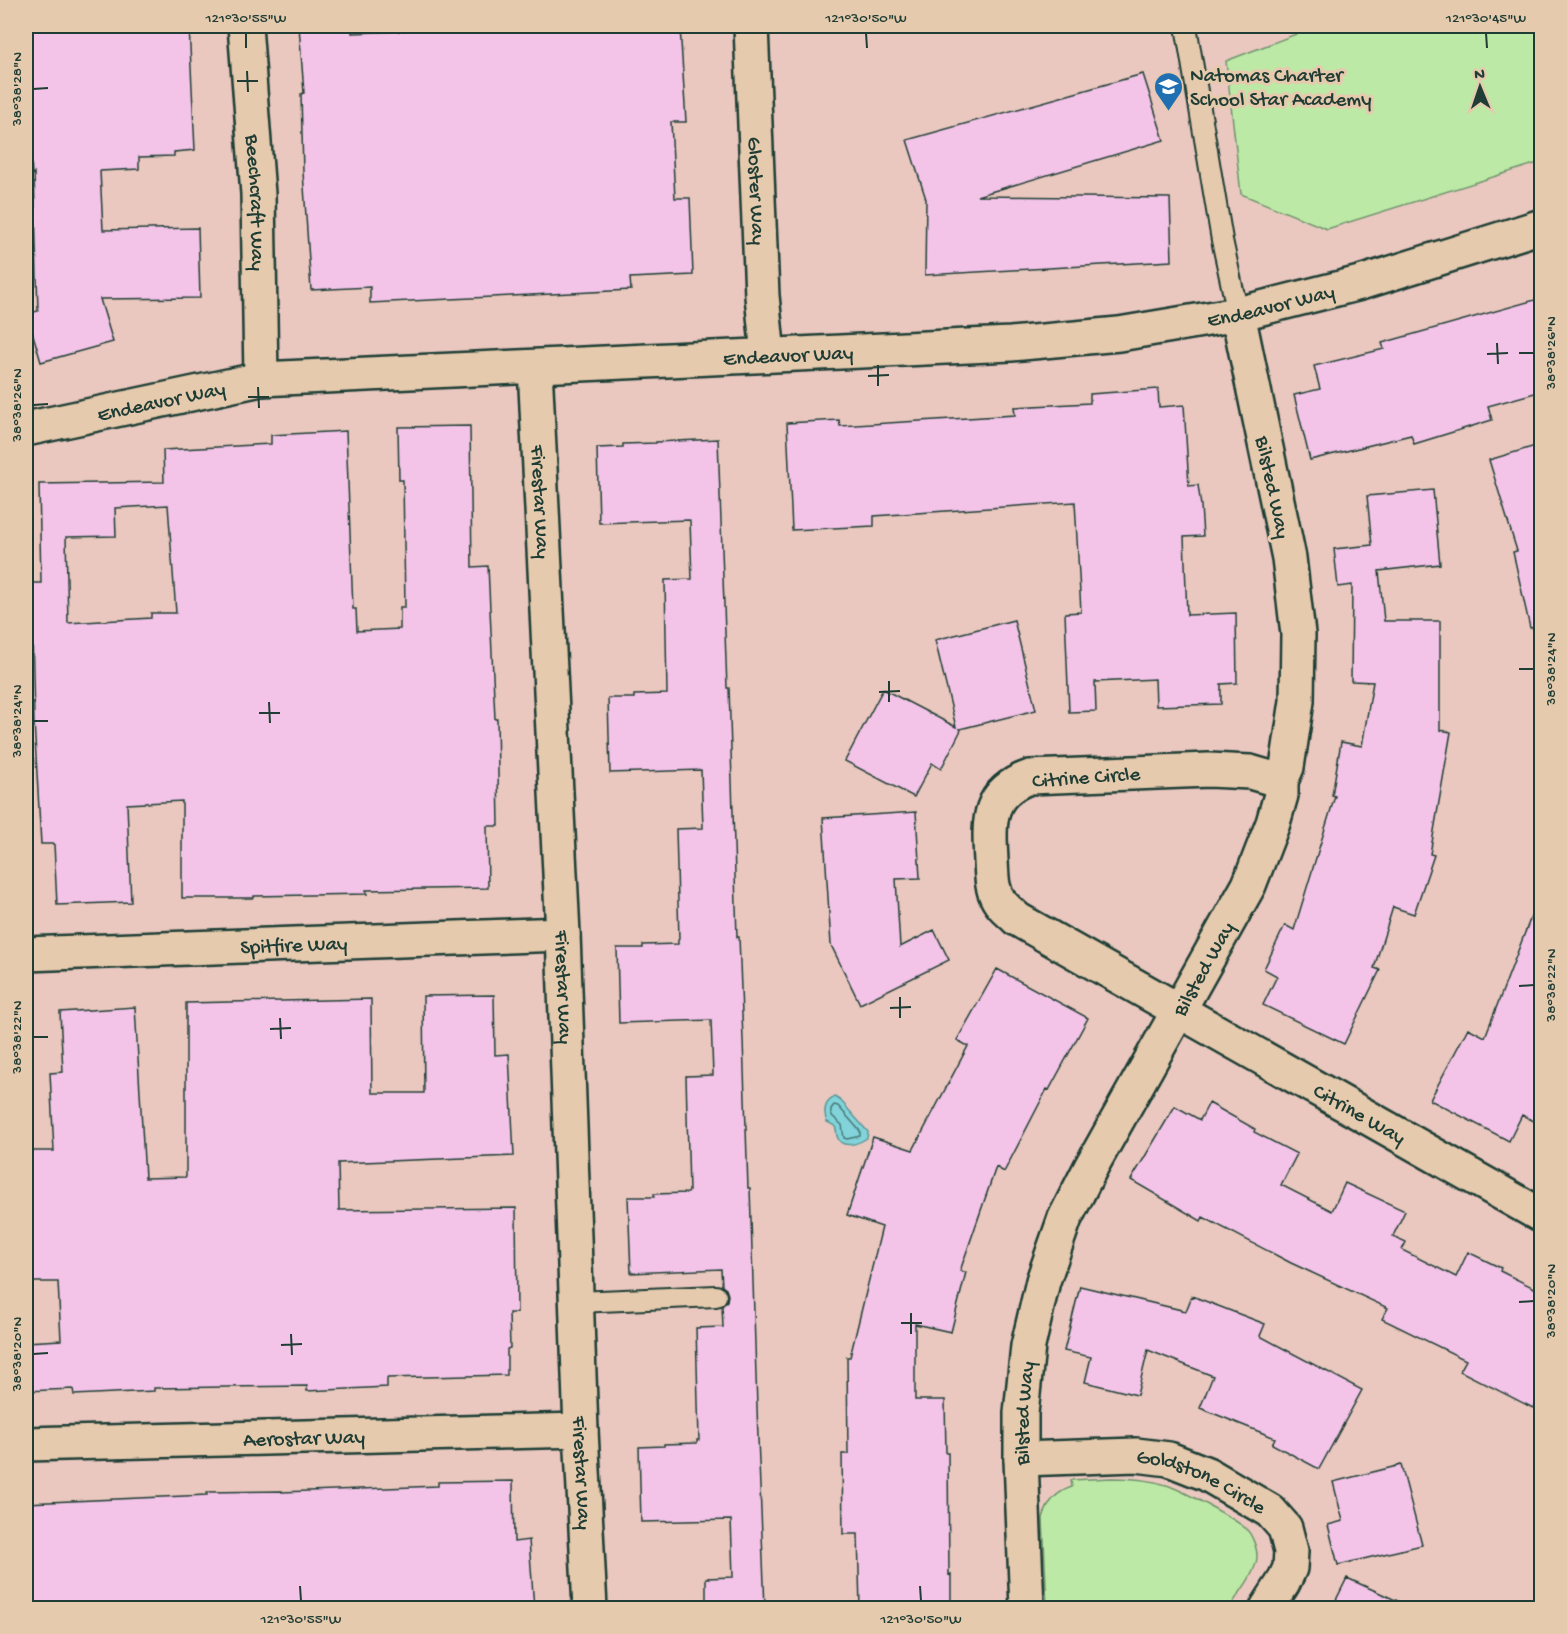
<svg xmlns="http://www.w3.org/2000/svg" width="1567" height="1634" font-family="'Gochi Hand',sans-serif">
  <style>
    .green { fill: #bde9a6; stroke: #6e936d; stroke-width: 1.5 }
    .water { fill: #82d3da; stroke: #5a9798; stroke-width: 1.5 }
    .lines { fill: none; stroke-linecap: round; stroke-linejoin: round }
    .shore { stroke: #477976; stroke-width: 1.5 }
    .building { fill: #f3c4e8; stroke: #1f3d34; stroke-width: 1.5; fill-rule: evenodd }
    .service-casing { stroke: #1f3d34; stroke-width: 24 }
    .minor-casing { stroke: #1f3d34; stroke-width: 38 }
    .service { stroke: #e6caad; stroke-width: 20 }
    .minor { stroke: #e6caad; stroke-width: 33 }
    .ticks { fill: none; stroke: #1f3d34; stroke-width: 2 }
    .labels { text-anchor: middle; stroke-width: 6; stroke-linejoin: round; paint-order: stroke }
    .poi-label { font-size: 21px; fill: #1f3d34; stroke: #e6caad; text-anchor: start }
    .street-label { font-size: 21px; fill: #1f3d34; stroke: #e6caad }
    .neatline { fill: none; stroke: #1f3d34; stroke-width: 2 }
    .ticks-label { font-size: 15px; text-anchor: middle; fill: #1f3d34 }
  </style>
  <rect width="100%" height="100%" fill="#eac8bf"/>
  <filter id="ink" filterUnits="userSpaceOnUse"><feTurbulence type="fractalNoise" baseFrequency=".0167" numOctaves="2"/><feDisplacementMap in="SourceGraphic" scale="12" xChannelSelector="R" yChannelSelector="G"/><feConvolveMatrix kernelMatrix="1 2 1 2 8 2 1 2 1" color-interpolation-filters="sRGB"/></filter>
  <g filter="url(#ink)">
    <path class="green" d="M1317,26H1541V162L1327,229L1241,194L1226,61Z
      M1112,1478C1131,1478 1148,1479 1166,1485C1178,1488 1240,1521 1247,1530C1252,1535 1257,1548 1257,1556C1257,1572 1238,1595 1229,1608H1047L1043,1518C1048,1502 1056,1492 1072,1487L1071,1480Z"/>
    <path class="water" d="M835,1097L841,1101L868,1132L867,1138C858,1144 841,1150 837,1136C836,1133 837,1129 835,1127C835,1126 828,1122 827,1122C823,1111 824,1102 835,1097Z"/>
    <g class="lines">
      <path class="shore" d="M834,1105L838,1106L860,1131V1136L847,1139L844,1138L842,1125L831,1115V1109Z"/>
    </g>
    <path class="building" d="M27,26H189L195,150L174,152V156L139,157V169L100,171L103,230L198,228L200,298L100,299L113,342L41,362L27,314L38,311L34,173L32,174L29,126H32Z
      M299,26H352V33L404,31V26H680L686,122H671L675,198H690L693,275L630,278L631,290L370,303V287L311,290L303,172L301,94L304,93Z
      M1143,74L1164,140L977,196L1170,198L1172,261L925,275L926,199L907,140Z
      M1542,298V391L1488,406L1492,420L1414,444L1411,435L1310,460L1294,395L1320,389L1314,366L1384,349L1382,343Z
      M1158,389L1159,407L1184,405L1189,486L1198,485L1201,506L1203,536L1184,537L1187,615L1236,613L1237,683L1221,684V704L1156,706L1155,679L1095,682L1096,711L1069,712L1065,613L1081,612L1075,502L874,516V526L792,530L787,423L839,420L840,426L1015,415L1014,407L1090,403V394Z
      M470,426L472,567L488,566L495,719H497L499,826H487L488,888L366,890L367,894L254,896V898H182V801L127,804L131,902L57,905L54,844H41L34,721L31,583H41L39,484L164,482L163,450L271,444V435L346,431L353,609H356L357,631L400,629V607H405L403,480H399L398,427ZM168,505L176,613H151V618L68,623L66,537L116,536L115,508Z
      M718,439L727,688H729L737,937H739L743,1040L748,1188H750L758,1438L765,1608H706V1578L733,1577L731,1520L641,1522L639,1447L664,1446V1444L697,1443V1440H699L696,1328L723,1327L722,1306L727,1301L728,1295L726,1289L722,1286L721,1269L631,1273L628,1197H654V1194L688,1193L689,1191L686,1076L713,1075L711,1020L619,1023L617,948H643V945L678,944V940L679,939L676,829L703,828L701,770L610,773L608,698H634V695L667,694L665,580L692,579L690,521L689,520L599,523L597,448L623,447V444L656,443V442Z
      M1542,444V626L1530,628L1513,552L1517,551L1489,460Z
      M1433,490L1440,564L1379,571L1384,621H1440V730L1451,732L1430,854L1434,855L1414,914L1393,907L1374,968L1380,970L1344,1044L1263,1005L1277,976L1264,969L1285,925L1294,930L1335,796L1332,795L1341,742L1362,746L1373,682L1351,681L1352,585L1338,587L1334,549L1372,545L1367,496Z
      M1014,620L1036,710L960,729L961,730L941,769L932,763L914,797L845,761L883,689L956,727L935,640Z
      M916,812L920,878L896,879L900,947L934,930L949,960L860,1004L831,945L823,818Z
      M1539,896H1542V1125L1522,1115L1509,1141L1430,1100L1468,1028L1485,1037Z
      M997,969L1088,1018L1049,1090L1047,1089L1004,1172L996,1167L960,1271L966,1272L951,1332L915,1324V1400H945L946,1453H948L949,1575L951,1574V1608H860L858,1534H843L842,1454H848L847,1357H850L882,1227L847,1215L873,1137L913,1150L968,1046L957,1040Z
      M494,995L495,1055L509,1054L514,1156L338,1163L339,1210L516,1208L517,1313H509L510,1348L507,1349V1375L387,1378V1387L307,1391V1386L154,1388V1391L74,1395L73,1389L26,1391V1342L61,1340L58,1282H26V1151H54L50,1073L63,1072L60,1012L135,1007L145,1178L186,1177V1003L371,999L372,1093H424L423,996Z
      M1209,1103L1255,1129L1254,1132L1297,1154L1281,1185L1332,1211L1345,1183L1405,1211L1393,1236L1406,1242L1402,1250L1456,1277L1468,1252L1501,1268L1500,1271L1542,1292V1391L1533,1408L1460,1371L1466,1360L1382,1319L1388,1308L1291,1263L1203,1217L1201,1221L1131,1180L1175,1106L1200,1120Z
      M1080,1286L1186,1311L1192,1296L1265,1324L1260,1336L1362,1390L1319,1469L1272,1444L1275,1438L1200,1408L1213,1376L1148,1350L1137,1395L1085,1382L1091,1357L1064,1351Z
      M1401,1465L1422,1545L1338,1565L1328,1525L1343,1521L1333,1482Z
      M513,1481L514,1542L529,1540L534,1608H73V1604L26,1607V1503L207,1495V1492L282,1491V1492L438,1486V1482Z
      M1347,1578L1413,1608H1332Z"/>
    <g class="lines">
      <defs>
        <path id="service" d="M1186,26L1222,240L1238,314
          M577,1302L716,1296"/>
        <g id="minor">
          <path id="s1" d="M245,26L258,194L261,379"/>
          <path id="s2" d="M751,26L762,296L768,355"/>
          <path id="s3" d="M535,367L563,934L581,1430L590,1608"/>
          <path id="s4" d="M26,429L261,379L1011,344L1119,334L1238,314L1360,283L1542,226"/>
          <path id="s5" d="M1281,781L1250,772L1209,770L1030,777C986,792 989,822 991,861C992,875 991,890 1000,902C1004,908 1011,913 1017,919L1542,1216"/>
          <path id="s6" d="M26,954L563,934"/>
          <path id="s7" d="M26,1444L581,1430"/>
          <path id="s8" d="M1021,1459L1136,1455L1169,1459L1207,1474L1270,1511L1285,1528L1291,1551L1290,1568L1283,1583L1267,1608"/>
          <path id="s9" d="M1027,1608L1021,1459V1413L1028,1346L1043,1281L1065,1218L1091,1167L1249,885L1273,823L1281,795V781L1287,767L1297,701L1298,634L1289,558L1238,314"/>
        </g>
      </defs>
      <use href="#service" class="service-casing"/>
      <use href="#minor" class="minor-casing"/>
      <use href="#service" class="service"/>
      <use href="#minor" class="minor"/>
    </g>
  </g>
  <path class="ticks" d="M246,33V48M866,33L867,48M1486,33L1487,48M247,71L248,92M237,81H258M33,89L48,88M1497,343L1498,364M1519,353H1534M1487,354L1508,353M878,365V386M868,376L889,375M258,387L259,408M248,397H269M33,405L48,404M1519,669H1534M889,681V702M879,692L900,691M269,702L270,723M259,713H280M33,721H48M1519,986L1534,985M900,997V1018M890,1008L911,1007M280,1018L281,1039M270,1029L291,1028M33,1037H48M1519,1302L1534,1301M911,1313V1334M901,1323H922M291,1334L292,1355M281,1345L302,1344M33,1354L48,1353M300,1586L301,1601M920,1586L921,1601"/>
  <defs>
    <symbol id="school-pin" viewBox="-11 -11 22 30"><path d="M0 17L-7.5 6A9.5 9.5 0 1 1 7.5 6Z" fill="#1f6fb2" stroke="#e6caad"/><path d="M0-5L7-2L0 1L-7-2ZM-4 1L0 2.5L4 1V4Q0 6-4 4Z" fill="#fff"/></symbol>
  </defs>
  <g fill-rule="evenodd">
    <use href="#school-pin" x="1152" y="70" width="33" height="45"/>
  </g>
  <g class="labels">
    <g class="poi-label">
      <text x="1190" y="81">Natomas Charter<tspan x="1190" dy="24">School Star Academy</tspan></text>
    </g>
    <g class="street-label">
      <text dy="7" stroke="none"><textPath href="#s2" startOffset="165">Gloster Way</textPath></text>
      <text dy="7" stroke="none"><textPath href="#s1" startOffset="177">Beechcraft Way</textPath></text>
      <text dy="7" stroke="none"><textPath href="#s4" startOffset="1254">Endeavor Way</textPath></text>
      <text dy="7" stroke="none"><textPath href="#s4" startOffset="768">Endeavor Way</textPath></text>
      <text dy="7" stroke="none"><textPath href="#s4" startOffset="138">Endeavor Way</textPath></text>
      <text transform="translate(1274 487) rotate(78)" y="7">Bilsted Way</text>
      <text dy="7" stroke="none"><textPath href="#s3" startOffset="135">Firestar Way</textPath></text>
      <text transform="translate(1086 776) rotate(-4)" y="7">Citrine Circle</text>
      <text dy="7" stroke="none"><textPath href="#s6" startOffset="268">Spitfire Way</textPath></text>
      <text dy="7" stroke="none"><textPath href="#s9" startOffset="681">Bilsted Way</textPath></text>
      <text dy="7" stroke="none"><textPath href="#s3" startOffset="621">Firestar Way</textPath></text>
      <text dy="7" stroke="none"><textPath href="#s5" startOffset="816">Citrine Way</textPath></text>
      <text dy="7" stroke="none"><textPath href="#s9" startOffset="195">Bilsted Way</textPath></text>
      <text dy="7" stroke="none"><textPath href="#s7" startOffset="278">Aerostar Way</textPath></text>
      <text dy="7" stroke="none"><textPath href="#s3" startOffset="1107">Firestar Way</textPath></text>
      <text dy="7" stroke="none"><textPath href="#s8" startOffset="186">Goldstone Circle</textPath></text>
    </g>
  </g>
  <rect width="1567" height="1634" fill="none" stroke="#e6caad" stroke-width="66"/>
  <g transform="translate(1480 87) rotate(358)" stroke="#e6caad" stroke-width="4.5" paint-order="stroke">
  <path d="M0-4.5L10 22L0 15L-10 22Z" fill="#1f3d34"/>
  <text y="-9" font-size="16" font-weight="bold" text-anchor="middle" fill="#1f3d34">N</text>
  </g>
  <rect x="33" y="33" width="1501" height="1568" class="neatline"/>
  <g class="ticks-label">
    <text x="246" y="22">121°30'55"W</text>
    <text x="866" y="22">121°30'50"W</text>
    <text x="1486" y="22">121°30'45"W</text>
    <text transform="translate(16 89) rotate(-90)" y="5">38°38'28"N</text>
    <text transform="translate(1550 353) rotate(-90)" y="5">38°38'26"N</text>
    <text transform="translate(16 405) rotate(-90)" y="5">38°38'26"N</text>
    <text transform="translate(1550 669) rotate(-90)" y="5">38°38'24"N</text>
    <text transform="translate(16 721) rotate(-90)" y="5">38°38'24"N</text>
    <text transform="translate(1550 985) rotate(-90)" y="5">38°38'22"N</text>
    <text transform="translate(16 1037) rotate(-90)" y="5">38°38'22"N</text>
    <text transform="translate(1550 1301) rotate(-90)" y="5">38°38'20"N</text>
    <text transform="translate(16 1354) rotate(-90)" y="5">38°38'20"N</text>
    <text x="301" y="1623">121°30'55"W</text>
    <text x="921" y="1623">121°30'50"W</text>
  </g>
</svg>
